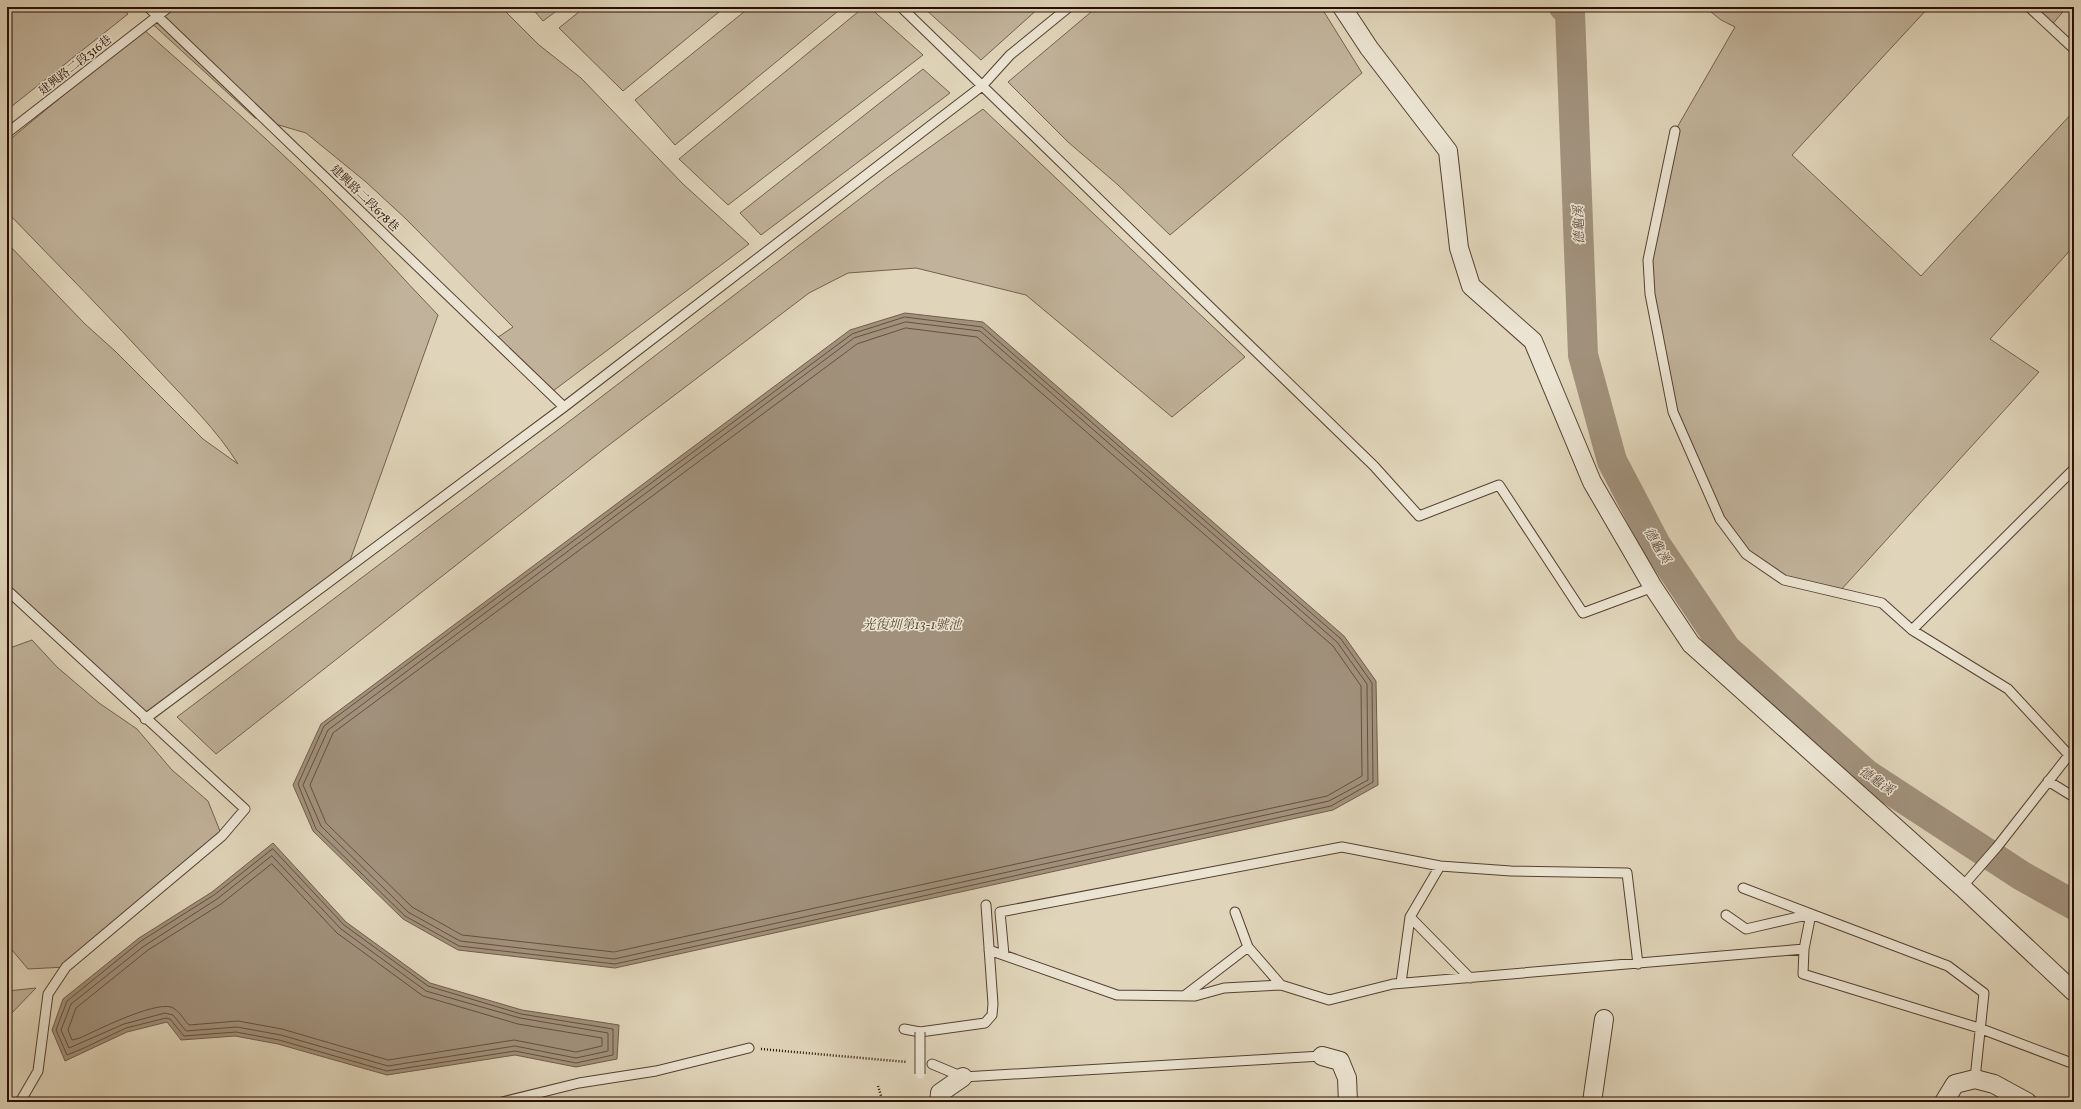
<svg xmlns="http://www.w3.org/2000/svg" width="2081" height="1109" font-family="Vollkorn,'Noto Serif TC',serif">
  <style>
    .green { fill: #c1b39b; stroke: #746050 }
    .water { fill: #a1917c; stroke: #715d4c }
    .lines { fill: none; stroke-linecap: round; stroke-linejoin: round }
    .shore { stroke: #645040; stroke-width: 1 }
    .river { stroke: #a1917c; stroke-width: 30 }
    .service-casing { stroke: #564032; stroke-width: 11 }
    .minor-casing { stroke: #564032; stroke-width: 20 }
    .path { stroke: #280e04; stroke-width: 2.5; stroke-dasharray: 1 2; stroke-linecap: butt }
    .service { stroke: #ebe4d2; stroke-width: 9 }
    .minor { stroke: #ebe4d2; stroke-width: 18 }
    .service-bridge-casing { stroke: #564032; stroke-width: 11; stroke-linecap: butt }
    .service-bridge { stroke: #ebe4d2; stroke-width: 9 }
    .labels { text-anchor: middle; stroke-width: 3; stroke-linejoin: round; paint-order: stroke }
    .street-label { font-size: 12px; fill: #280e04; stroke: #ebe4d2 }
    .water-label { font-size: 13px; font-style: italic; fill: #5e493a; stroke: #ebe4d2 }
  </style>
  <rect width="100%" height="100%" fill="#e0d5ba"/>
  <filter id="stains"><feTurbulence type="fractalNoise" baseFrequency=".005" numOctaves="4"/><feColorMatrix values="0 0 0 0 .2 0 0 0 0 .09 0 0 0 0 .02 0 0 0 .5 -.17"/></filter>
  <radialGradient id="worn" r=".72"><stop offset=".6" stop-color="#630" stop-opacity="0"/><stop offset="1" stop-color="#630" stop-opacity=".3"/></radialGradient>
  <path class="green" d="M7,7H121L128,14L7,110Z
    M164,7H501L539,45L581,78L683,184L749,244L549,394L491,342L513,327L405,218L366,182L306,133L255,118L147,19Z
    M531,7H562L543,21Z
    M585,7H725L623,91L559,28Z
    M750,7H843L675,145L635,100Z
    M864,7H869L923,55L728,205L679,159Z
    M923,7H1040L981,60Z
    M1097,7H1321L1362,73L1170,235L1117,184L1068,142L1008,82Z
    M1705,7H1929L1792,155L1921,276L2074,111V246L1990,339L2039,372L1839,592L1784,580L1746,554L1720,519L1673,412L1648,260L1675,131L1735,27L1721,20Z
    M2030,7H2067L2050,27Z
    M143,29C205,84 267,138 326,196C365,235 400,276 438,315L347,569L145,719L7,587V243L85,324L115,351L203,439L238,464C217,430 187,401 160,372C110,317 58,265 7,212V142Z
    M923,69L950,93L761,235L740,213Z
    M983,109L1245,357L1172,417L1026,295L916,268L848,273L809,293L605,448L216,754L177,717L575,417L887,178Z
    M32,640L57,667L99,703L137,729L172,770L208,801L222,836L66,967L28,969L7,944V649Z
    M36,988L7,1018V991Z"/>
  <path class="water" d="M905,313L983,322L1344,636L1376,681L1378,785L1333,810L615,968L458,950L403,919L313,831L293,785L321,724L850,330Z
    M273,843L346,922L430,983L522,1010L619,1025L617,1059L576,1067L515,1055L387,1075L278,1044L235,1036L181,1040L167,1022L127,1032L65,1061L52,1030L63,999L139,938L212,892Z"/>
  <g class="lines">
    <path class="shore" d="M905,317L982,327L1341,639L1372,683L1373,782L1331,806L615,964L459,946L405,916L316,829L298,784L324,726L852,334Z
      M906,322L980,331L1337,642L1367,684L1368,780L1329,801L614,959L460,941L408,912L321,826L303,785L328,730L854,338Z
      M906,328L977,337L1333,646L1361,686L1362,776L1327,796L614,952L462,935L412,907L326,823L310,785L333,733L857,344Z
      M273,849L344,925L428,986L521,1014L613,1029V1055L576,1063L515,1051L387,1071L279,1040L236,1032L184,1036L170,1019L166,1018L126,1028L84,1048L67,1055L56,1030L67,1001L141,941L214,895Z
      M272,856L341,929L426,991L520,1018L608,1033V1051L576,1058L515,1046L388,1066L281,1035L237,1027L186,1031L173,1015L165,1013L124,1024L69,1048L61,1030L71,1004L144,946L217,899Z
      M272,864L337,933L423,996L518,1024L602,1038V1046L576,1052L514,1040L388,1060L282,1029L238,1021L189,1025C183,1019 179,1010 171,1007C153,1002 97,1030 80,1038L72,1040L68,1030L76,1008L148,950L221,904Z"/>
    <path class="river" d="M1564,7L1570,13L1583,355L1612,461L1656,545L1726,649L1866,774L2022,876L2074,905"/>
    <defs>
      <path id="service" d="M148,7L564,407
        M901,7L1374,466L1419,516L1499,485L1583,613L1653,587
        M2029,7L2074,49
        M1675,131L1648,260L1650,294L1673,412L1720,519L1746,554L1784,580L1882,603L1912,630L2008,689L2069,755L1997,847L1962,887
        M7,133L169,7
        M7,590L245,809L222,836L66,967L48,994L38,1071L20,1102
        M1912,630L2074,469
        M145,719L564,407L982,86L1010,55L1069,7
        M2048,781L2074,797
        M1440,866L1410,917L1470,978
        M1743,888L1811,914L1804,949
        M1235,912L1248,947L1281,985
        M1726,915L1746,929L1811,914L1948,966L1984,993L1975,1079
        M989,950L1117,995L1195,996L1224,988L1281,985L1329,1000L1393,984L1804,949L1803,974L1979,1028L2069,1062
        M1004,955L1000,912L1342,847L1440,866L1511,871L1627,873L1638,964
        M1401,983L1410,917
        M1184,996L1248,947
        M904,1029L920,1032L985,1023L992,1015L993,1004L986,905
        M932,1064L963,1077L1322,1056
        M502,1102L579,1083L656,1071L749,1048"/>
      <path id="minor" d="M1342,7L1369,48L1448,151L1459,248L1471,286L1533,341L1592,482L1653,587L1691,644L1962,887L2074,992
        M1322,1056L1340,1061L1347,1078L1348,1102
        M939,1102L940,1093L963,1077
        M1592,1102L1604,1019
        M1944,1102L1955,1084L1975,1079L1994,1084L2027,1102"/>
    </defs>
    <use href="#service" class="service-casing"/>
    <use href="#minor" class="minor-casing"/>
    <path class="path" d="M761,1049L907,1062
      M878,1086L883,1102"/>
    <use href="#service" class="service"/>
    <use href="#minor" class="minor"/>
    <defs>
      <path id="service-bridge" d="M920,1032V1074"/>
    </defs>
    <use href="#service-bridge" class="service-bridge-casing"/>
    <use href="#service-bridge" class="service-bridge"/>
  </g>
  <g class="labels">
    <g class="street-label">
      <text transform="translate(75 65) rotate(-38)" y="4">建興路二段316巷</text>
      <text transform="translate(365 198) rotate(44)" y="4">建興路二段678巷</text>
    </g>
    <g class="water-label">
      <text transform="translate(1578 225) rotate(-92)" y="5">德龜溪</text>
      <text transform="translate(1658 545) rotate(59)" y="5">德龜溪</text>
      <text x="912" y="629">光復圳第13-1號池</text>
      <text transform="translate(1877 780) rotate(35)" y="5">德龜溪</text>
    </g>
  </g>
  <rect width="2081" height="1109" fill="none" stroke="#e0d5ba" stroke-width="24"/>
  <rect x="8" y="8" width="2065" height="1093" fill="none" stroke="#280e04" stroke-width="2"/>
  <rect x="12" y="12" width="2057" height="1085" fill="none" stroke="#280e04"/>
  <rect width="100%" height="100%" filter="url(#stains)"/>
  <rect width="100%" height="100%" fill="url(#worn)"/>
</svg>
